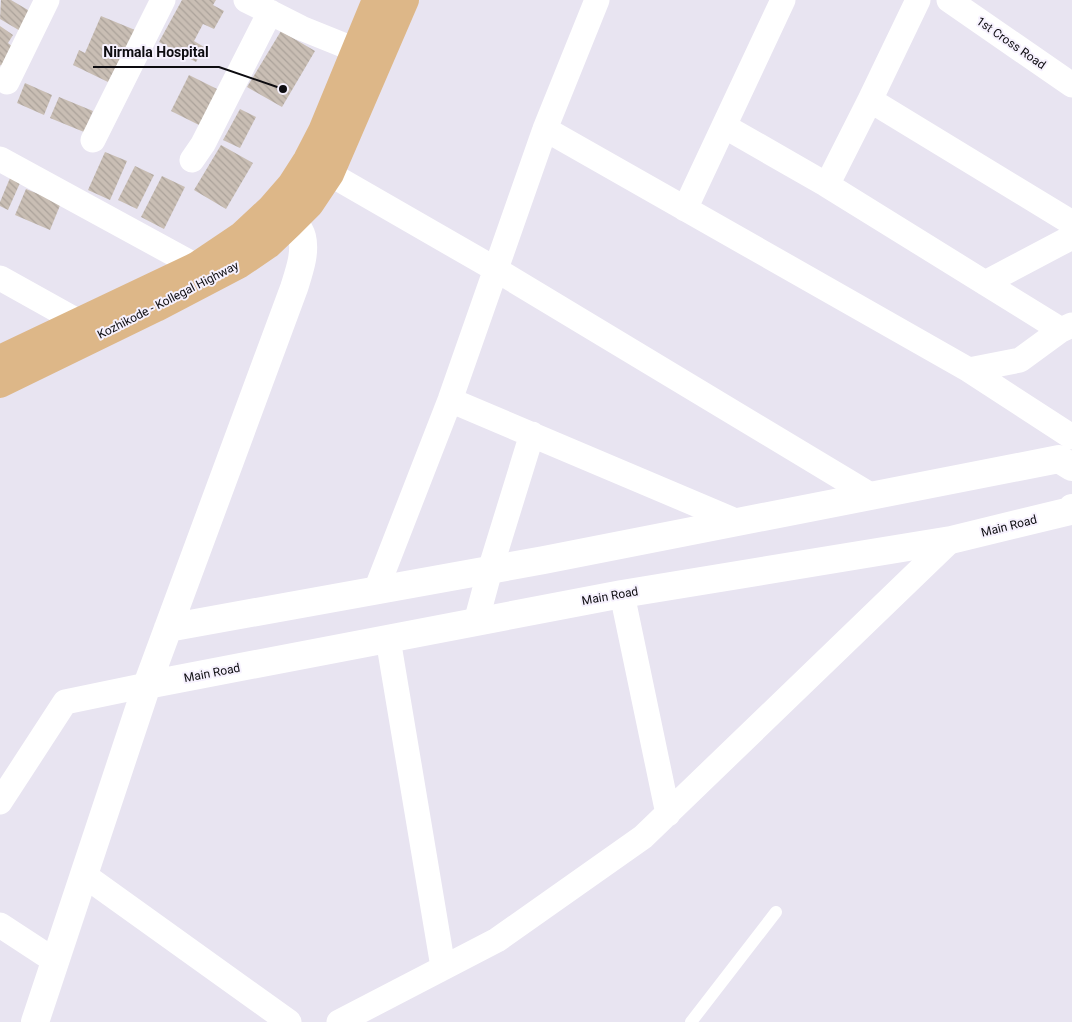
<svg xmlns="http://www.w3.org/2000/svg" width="1072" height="1022" font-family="Roboto,sans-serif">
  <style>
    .building { fill: url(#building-back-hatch) }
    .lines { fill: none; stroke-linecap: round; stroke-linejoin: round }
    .service { stroke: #fff; stroke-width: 12 }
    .minor { stroke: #fff; stroke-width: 25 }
    .tertiary { stroke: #fff; stroke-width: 28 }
    .primary { stroke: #ddb788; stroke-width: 28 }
    .labels { text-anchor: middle; stroke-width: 4; stroke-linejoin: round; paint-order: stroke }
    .street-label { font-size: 12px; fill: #0d0c10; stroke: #f6f1fe }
    .leader { fill: none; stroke: #0d0c10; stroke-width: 2 }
    .callout-dot { fill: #0d0c10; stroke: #f6f1fe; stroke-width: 2 }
    .callout-label { font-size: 14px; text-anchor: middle; font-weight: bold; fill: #0d0c10; stroke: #f6f1fe; stroke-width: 4; stroke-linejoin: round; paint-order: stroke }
  </style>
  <defs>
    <pattern id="building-back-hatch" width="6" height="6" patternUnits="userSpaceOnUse" patternTransform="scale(1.25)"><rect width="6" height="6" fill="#c9beb4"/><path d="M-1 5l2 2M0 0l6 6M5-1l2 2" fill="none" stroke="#aba29a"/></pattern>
  </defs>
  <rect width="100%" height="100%" fill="#e8e4f1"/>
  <path class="building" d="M1,0H11L33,13L22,32L0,19Z
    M182,0H216L213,5L224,11L214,29L203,24L194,41L204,47L196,62L159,42Z
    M101,16L135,30L108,82L73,65L79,50L85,53Z
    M0,26L13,35L8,43L14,48L2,66L0,65Z
    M281,31L315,51L282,107L247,87Z
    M189,75L225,93L207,129L171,111Z
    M25,83L52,95L44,115L17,103Z
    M59,97L93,111L84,132L50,118Z
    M240,109L256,117L240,148L223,140Z
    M221,145L253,163L226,209L194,190Z
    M105,152L127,161L110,200L88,190Z
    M135,166L154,175L137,209L118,200Z
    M162,176L185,187L164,229L141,217Z
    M10,178L20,183L8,210L0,206V202Z
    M26,189L61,203L50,230L15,215Z"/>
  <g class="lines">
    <path class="service" d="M691,1022L776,912"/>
    <path class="minor" d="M246,0L301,28L373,57
      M949,0L1072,85
      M7,82L47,0
      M870,100L1072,223
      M724,126L827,185L1061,330
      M545,129L969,370L1072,437
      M93,140L163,0
      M0,159L196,266L208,276
      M192,160L203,144L270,12
      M330,174L495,269L872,496
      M827,185L870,100L918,0
      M685,209L783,0
      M0,278L79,322
      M985,283L1072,237
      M969,370L1020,360L1061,330L1072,325
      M450,400L738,522
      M376,590L450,400L545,129L597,0
      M622,594L668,814
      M476,622L490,570L532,434
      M388,639L443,967
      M0,802L65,702L147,685
      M84,875L289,1022
      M0,925L55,961
      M339,1022L497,940L643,837L951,540"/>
    <path class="tertiary" d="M168,628L544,560L1059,459L1072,467
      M147,685L622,594L951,540L1070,511L1072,508
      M35,1022L147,685L294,288C299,272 306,253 302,237C299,225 285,214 277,206"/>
    <path class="primary" d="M0,359L196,266L242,235L271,208L291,185L307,160L322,131L376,0
      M0,384L156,308L240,264L268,245L290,224L310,204L330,174L405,0"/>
  </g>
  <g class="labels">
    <g class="street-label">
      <text transform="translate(1011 43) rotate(35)" y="4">1st Cross Road</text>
      <text transform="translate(168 300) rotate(-27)" y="4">Kozhikode - Kollegal Highway</text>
      <text transform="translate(1009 526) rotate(-14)" y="4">Main Road</text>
      <text transform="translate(610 596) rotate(-10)" y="4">Main Road</text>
      <text transform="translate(212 673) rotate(-11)" y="4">Main Road</text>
    </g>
  </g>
  <path class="leader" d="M283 89L219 67H93"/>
  <circle class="callout-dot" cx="283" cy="89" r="5"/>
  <g class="callout-label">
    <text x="156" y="57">Nirmala Hospital</text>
  </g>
</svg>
